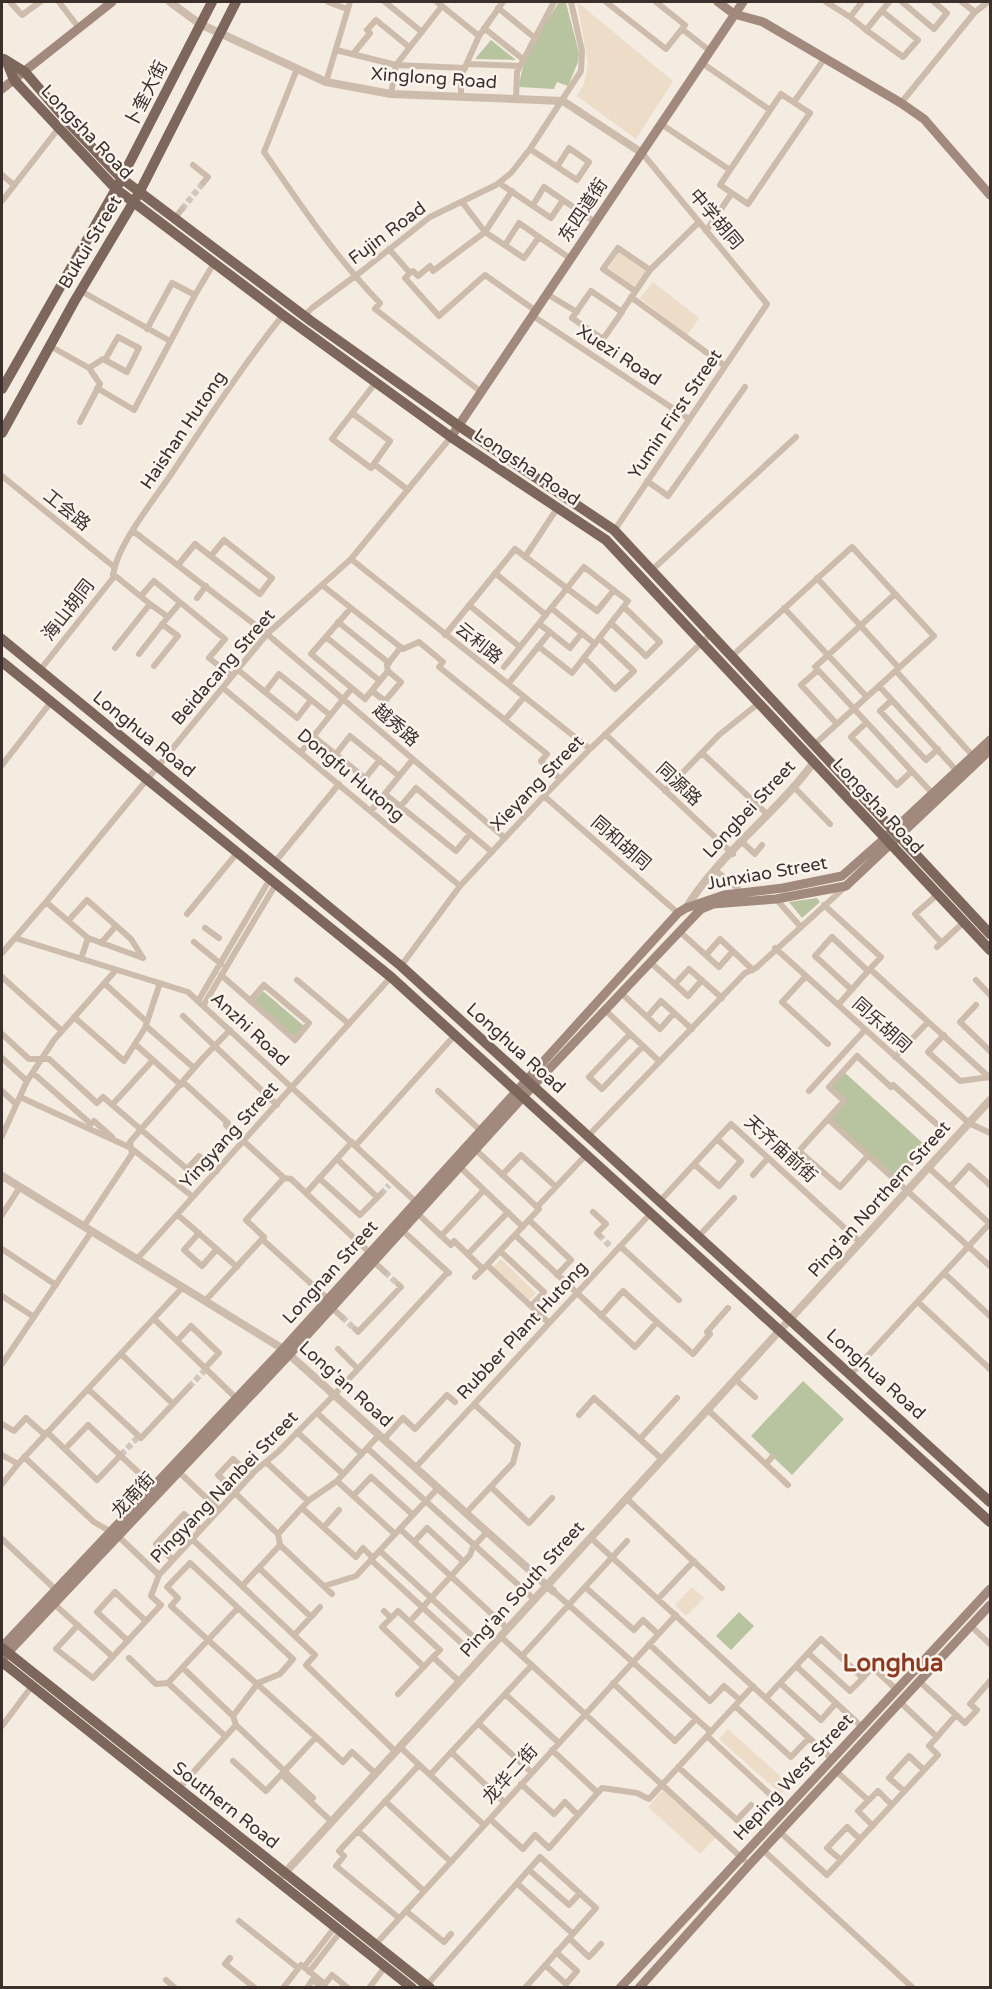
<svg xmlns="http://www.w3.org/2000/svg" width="992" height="1989" font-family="'Varela Round','Noto Sans SC',sans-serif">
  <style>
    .green { fill: #b8c4a0 }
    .plaza { fill: #ecdcc8 }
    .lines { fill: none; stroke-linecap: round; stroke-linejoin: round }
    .minor-tunnel { stroke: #cfc6bd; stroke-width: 6; stroke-dasharray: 6 3; stroke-linecap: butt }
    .minor { stroke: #cdbbac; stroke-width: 6 }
    .tertiary { stroke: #cdbbac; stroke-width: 8 }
    .secondary { stroke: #a18a7d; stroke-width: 9 }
    .primary { stroke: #7d675c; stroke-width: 10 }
    .labels { text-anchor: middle; stroke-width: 5; stroke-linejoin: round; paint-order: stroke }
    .street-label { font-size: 18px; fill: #3b302b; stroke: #fbf5ee }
    .district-label { font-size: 24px; font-weight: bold; fill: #8c3b22; stroke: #fbf5ee }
  </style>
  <rect width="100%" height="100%" fill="#f4ebe1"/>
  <path class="green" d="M559,2L566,3L579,53L578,62L568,86L557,82L554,89L519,87C522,56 543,27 559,2Z
    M491,40L516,60L475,59Z
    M817,898L820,902L802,918L789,902Z
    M263,991L304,1026L295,1037L254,1001Z
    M844,1072L925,1145L895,1177L830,1119L847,1100L831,1086Z
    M803,1381L844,1419L792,1475L751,1436Z
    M739,1612L754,1626L731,1650L716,1636Z"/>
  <path class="plaza" d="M577,2L673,81L636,139L577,96L584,84L588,63Z
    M619,252L646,271L635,288L608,269Z
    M653,282L699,318L687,335L640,298Z
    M501,1259L536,1293L528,1301L492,1268Z
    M692,1587L704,1598L686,1616L675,1605Z
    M728,1729L790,1785L781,1794L719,1739Z
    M664,1789L716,1837L700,1854L648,1807Z"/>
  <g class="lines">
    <path class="minor-tunnel" d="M182,209L203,183
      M381,1194L389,1185
      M599,1235L610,1246
      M385,1272L398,1284
      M342,1317L355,1329
      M189,1387L206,1369
      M121,1455L139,1436"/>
    <path class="minor" d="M10,2L22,15L40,2
      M59,2L79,28
      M328,2L347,9
      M385,2L422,32
      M437,2L479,36L503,2
      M606,2L666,49L685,25L656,2
      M826,2L850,17
      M862,2L850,17L866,30L889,2
      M902,2L934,29L947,13L934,2
      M962,2L975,12
      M498,8L535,38
      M484,28L524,60
      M682,29L710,51
      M866,30L903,57L918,40L882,11
      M336,50L396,65L465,68
      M353,54L370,33L367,30L376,20L409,47
      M702,63L770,110
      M467,64L520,66
      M297,69L264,152C300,204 336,258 380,303L375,309L481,392
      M326,82L350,2
      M391,94L396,65L442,6
      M781,94L810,113L748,204L720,185Z
      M461,97V76L479,36
      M516,100L517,72L554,2
      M794,102L825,58
      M901,103L975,12L988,2
      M661,124L730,170
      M530,149L577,180L589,162L569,148L557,167
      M193,165L208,177L203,183
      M2,175L14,185
      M499,183L551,218L563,200L544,187L533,205
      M512,191L485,232L524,258L539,237L571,259
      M563,200L595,222
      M2,201L58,129
      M175,218L182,209
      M706,231L732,193
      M505,245L519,223L539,237
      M389,249L410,273L413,271L418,276L430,266L433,271L485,232L462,202
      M410,273L405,278L439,316L485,275L536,311
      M81,291L170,341
      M591,291L622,312L603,339L572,318Z
      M635,291L603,269L618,248L650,270
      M547,294L577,312
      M631,297L725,366
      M620,314L650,270L699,222
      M304,316L312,308L362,271L430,217L496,185L511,173L530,149L581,71L582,51L571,2
      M533,316L689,419
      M147,329L172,283L195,295
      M50,346L89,368L103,359L105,360L127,372L139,348L118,337L105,360
      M97,388L134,410L195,295L214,263
      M352,413L390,441L371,468L332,439L376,382
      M80,422L100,384L89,368
      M374,464L408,490
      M2,476L113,566
      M647,481L668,496L745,387
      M133,531L267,634L505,838
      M614,531L767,304L642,153
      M525,557L558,507
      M351,559L590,749
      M178,565L195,544L260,594L272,578L224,540L211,556
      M652,570L796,437
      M495,573L546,615
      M113,574L150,604L115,648
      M817,578L899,668
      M322,585L403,649L419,642L443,662L439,667L547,754L541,761L560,779
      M141,596L154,581L225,639L209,658L232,676
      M197,598L206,586
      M469,605L520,647
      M351,608L311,654L365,699L388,671L387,665L401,647
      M551,608L595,644
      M784,608L867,697
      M168,617L180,603
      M338,622L389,663
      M611,623L646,656L660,642L624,607
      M550,632L570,648L582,633
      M445,635L515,549L597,611L614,590
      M326,637L380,681
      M139,654L168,617L150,604
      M732,656L852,547L934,636L815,744
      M584,658L615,689L634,671L599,638
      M154,666L178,636L162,624
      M504,667L584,567L628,601L572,673L538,646
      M40,670L113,578C114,549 153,501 170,476C207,421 242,366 283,315
      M238,670L297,718L311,700
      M818,670L815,667L895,594
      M896,671L973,756
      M508,684L550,632L539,624
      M879,686L957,771
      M223,688L460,886
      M372,691L385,701L401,682L388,671
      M265,692L279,674L330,715
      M892,700L880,711L926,760L938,749
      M505,720L524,697
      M866,723L851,737L897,785L912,771
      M837,724L801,685L818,670L933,794
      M605,734L733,854
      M313,736L365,778L380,760
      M301,752L352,688
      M702,753L767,814
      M336,754L350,736L399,776
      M2,765L51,702
      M793,786L830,824
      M665,791L719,735L759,703
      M385,794L456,851L470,834
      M544,796L678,913
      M401,806L416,788L492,852
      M371,811L413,759
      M741,841L755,854L762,845
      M275,862L339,784
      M715,870L742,892
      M938,894L915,914L939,940
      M776,899L800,926
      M46,902L88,938L81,959
      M824,905L881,957L868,971L832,937L815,956L852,990
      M187,914L237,853
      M68,921L87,900L131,939L143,958
      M205,928L219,938
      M679,931L719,967L733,951
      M15,938L188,992L416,1202L418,1214L451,1245L454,1241L483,1269L487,1265L549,1323
      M88,938L143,958
      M194,942L221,964
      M101,943L116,926
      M937,947L964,922
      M775,948L969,1123L990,1133
      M2,953L46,902L267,634L351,559L451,437
      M706,955L720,939L753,970
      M650,962L688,996L702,980
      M401,966L460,886L544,796L590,749L711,634
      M221,975L295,1040L309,1023L264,985L250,1001
      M806,976L782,1002L828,1044
      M2,977L62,1031
      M297,980L349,1024
      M976,980L990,995
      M104,983L147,1022
      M675,984L689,969L722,998
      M621,993L660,1029L674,1013
      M198,1001L270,879
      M838,1005L870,969L990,1078
      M976,1005L960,1022L990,1051
      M203,1006L276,884
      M605,1010L659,1061
      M183,1016L277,1105
      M74,1017L124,1061L145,1028L160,983
      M647,1017L661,1001L692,1029
      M146,1026L194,1068
      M2,1034L29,1059H49L97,1103L103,1097L187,1169L199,1156L217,1171
      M630,1034L589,1077L602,1089L643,1046
      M944,1035L928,1052L960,1081L990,1077
      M135,1044L181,1085
      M895,1057L928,1022
      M2,1058L27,1081
      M33,1073L91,1124L94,1121L112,1137
      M183,1082L228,1123L226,1125L284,1178L291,1179L370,1253
      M2,1091L16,1104
      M438,1091L480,1130
      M809,1091L865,1030
      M20,1097L131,1148L193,1197
      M112,1105L153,1060
      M828,1119L990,1266
      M2,1136L27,1081L54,1040L116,970
      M588,1136L745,973L756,968L844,888
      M356,1145L455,1035
      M476,1150L537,1207
      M868,1156L840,1187L799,1151L844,1101L829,1087L857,1056L891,1087L893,1085L942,1129L895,1181
      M337,1159L377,1197
      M694,1164L719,1186L741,1161L717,1139
      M460,1167L523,1227
      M929,1168L950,1187
      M502,1175L521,1155L556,1187
      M753,1175L768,1158
      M319,1178L360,1215L381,1194
      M306,1193L352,1142
      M660,1201L731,1124L861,1243
      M593,1212L606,1224L597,1233L599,1235
      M2,1215L20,1187
      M178,1215L237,1267
      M529,1220L571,1260L557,1275
      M990,1224L950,1187L969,1166L990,1185
      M84,1226L132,1154L130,1142L203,1058L230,1030
      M403,1231L449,1273
      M199,1233L184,1250L202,1266L217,1249
      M515,1235L635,1347L657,1322L693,1354L710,1334L707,1332L728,1308
      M441,1236L484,1190
      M699,1236L734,1198
      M262,1239L328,1299
      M620,1246L679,1300
      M2,1249L56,1285
      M500,1251L544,1292L531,1306
      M468,1254L508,1212
      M137,1259L391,977
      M374,1262L385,1272
      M487,1265L539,1209L537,1207L586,1155
      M944,1273L990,1316
      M475,1277L483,1269
      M2,1296L34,1317
      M205,1301L264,1237L246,1220L284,1178
      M918,1302L990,1369
      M332,1308L342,1317
      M601,1316L623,1291L657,1322
      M154,1319L177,1341L191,1326L219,1353L205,1368L236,1398
      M355,1329L358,1332L401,1287L398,1284
      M177,1341L205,1368
      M338,1349L358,1369
      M121,1354L173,1404
      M2,1364L92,1231
      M851,1374L990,1223
      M736,1380L755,1397
      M88,1389L141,1438L189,1387
      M708,1410L788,1485
      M317,1413L362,1454
      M579,1415L594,1398L663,1460
      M2,1424L14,1431L26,1418L45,1435
      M47,1432L97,1480L121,1455
      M297,1432L343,1474
      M384,1439L403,1418L415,1429L447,1395L455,1402
      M640,1439L677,1398
      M367,1448L535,1600
      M65,1449L88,1425L153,1486
      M2,1455L18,1464
      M24,1457L94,1522L118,1536L159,1575
      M266,1462L308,1501
      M766,1464L772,1457
      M415,1468L651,1213
      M179,1472L219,1510
      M337,1481L395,1534
      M2,1484L18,1464L183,1287
      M491,1487L529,1523L552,1498
      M236,1492L218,1475L233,1459L251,1476
      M235,1493L278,1534
      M353,1496L371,1477L413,1515
      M627,1499L722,1588
      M302,1508L356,1557L363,1548L373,1558
      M466,1513L513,1463L518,1444L474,1404
      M324,1527L339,1510
      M400,1529L508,1629
      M591,1538L832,1759
      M2,1539L56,1590
      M192,1539L242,1586L280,1545
      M414,1542L427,1528L464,1562
      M380,1551L479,1642
      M173,1560L156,1544L184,1514L201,1530
      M371,1560L468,1649
      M259,1568L311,1617L294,1635
      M242,1586L315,1655L306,1665L396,1752
      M324,1586L356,1576L438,1488
      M585,1587L634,1630L643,1620L658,1634
      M553,1591L711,1732
      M332,1594L280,1545L278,1534L308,1501L337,1481L379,1435
      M658,1599L694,1561
      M54,1604L113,1657
      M384,1611L391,1618L398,1611L440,1650L433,1657
      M311,1617L320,1607
      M391,1618L382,1627L424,1667
      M413,1618L470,1555L473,1547L487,1532
      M78,1625L56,1649L93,1678L161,1605L151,1596L159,1575L256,1470L278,1452L334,1395L448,1272
      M971,1626L990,1644
      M501,1637L744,1860
      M128,1641L97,1612L115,1592L146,1621
      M649,1644L710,1701L724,1686L740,1700
      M808,1653L850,1691L863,1678
      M522,1656L627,1541
      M129,1658L156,1684L168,1683
      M796,1666L821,1639L863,1678L872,1667L897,1690
      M183,1668L233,1716
      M919,1681L965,1723L977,1710L970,1704L990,1681
      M613,1683L675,1741L696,1719
      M780,1683L821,1720L836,1703
      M398,1694L433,1657L460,1682
      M505,1694L559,1743
      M766,1698L796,1666L862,1727
      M735,1706L791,1757L809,1738
      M478,1723L532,1773
      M2,1726L32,1686
      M225,1736L168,1683L208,1640L171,1606L178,1598L167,1587L190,1563L293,1659L280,1674L258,1683L233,1716L236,1725
      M707,1736L786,1809
      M316,1737L343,1762L352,1752L376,1774
      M937,1737L956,1715
      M400,1747L484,1825
      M552,1750L598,1793
      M451,1752L505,1803
      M233,1761L266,1791L316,1737L208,1640L238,1608
      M678,1767L737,1820L751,1805
      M836,1771L868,1800
      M430,1775L532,1665
      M285,1778L332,1822
      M521,1784L554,1814L565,1802L578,1815
      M179,1788L236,1725L313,1798
      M904,1791L889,1778L909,1756L924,1770
      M385,1801L451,1862
      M490,1819L523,1849L535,1835L549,1848L602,1788L637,1793L649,1799L753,1686
      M873,1826L858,1811L878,1791L892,1805
      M358,1831L424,1891
      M780,1832L827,1875L938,1755L929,1746L937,1737L900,1702
      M763,1850L913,1988
      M841,1860L827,1848L847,1827L860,1839
      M529,1870L569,1905L580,1893
      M520,1886L573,1934
      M406,1911L444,1942L451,1934
      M399,1918L336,1866L344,1856L339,1851L419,1765
      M239,1921L298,1968
      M569,1938L589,1957L601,1944
      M375,1945L676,1615
      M230,1958L225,1964L255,1988
      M545,1965L566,1984L577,1971L556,1952
      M304,1967L335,1927
      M309,1972L341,1931
      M315,1976L325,1984L332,1975L348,1988
      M166,1980L175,1988
      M313,1980L323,1988L325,1984
      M427,1985L540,1857L596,1908L525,1988
      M283,1988L301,1965L315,1976L307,1988
      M369,1988L385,1967"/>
    <path class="tertiary" d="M170,2L200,24L326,82L391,94L563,101L642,153
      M686,908C720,853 776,814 814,762
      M2,1176L283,1349L553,1591
      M283,1875L990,1100"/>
    <path class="secondary" d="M718,2L734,14L763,22L901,103L924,119L990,195
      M2,89L112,2
      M451,437L743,2
      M2,1647L283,1349L678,913L686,908L724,895L783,888L842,876L885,838L990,740
      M2,1659L289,1355L533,1086L701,909L713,904L776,899L846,886L990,750
      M620,1988L990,1589
      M639,1988L749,1865L990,1605"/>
    <path class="primary" d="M4,59L25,72L67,121L121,178L311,321L459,426L614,530L990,934
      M6,60L14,80L116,189L283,315L451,437L606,540L990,950
      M2,389L116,189L212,2
      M2,433L74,302L140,191L236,2
      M2,639L401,966L990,1502
      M2,662L391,977L990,1522
      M2,1648L430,1988
      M2,1662L412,1988"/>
  </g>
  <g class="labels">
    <g class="street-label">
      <text transform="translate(434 78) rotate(4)" y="6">Xinglong Road</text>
      <text transform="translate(146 94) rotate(-63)" y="6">卜奎大街</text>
      <text transform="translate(87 132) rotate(46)" y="6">Longsha Road</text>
      <text transform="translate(583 210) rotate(-56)" y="6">东四道街</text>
      <text transform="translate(716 219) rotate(50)" y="6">中学胡同</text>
      <text transform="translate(387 233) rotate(-37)" y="6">Fujin Road</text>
      <text transform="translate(90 242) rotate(-59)" y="6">Bukui Street</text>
      <text transform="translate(619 355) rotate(33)" y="6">Xuezi Road</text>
      <text transform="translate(675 414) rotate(-56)" y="6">Yumin First Street</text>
      <text transform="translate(183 430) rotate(-56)" y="6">Haishan Hutong</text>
      <text transform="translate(527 467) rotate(34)" y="6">Longsha Road</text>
      <text transform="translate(67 510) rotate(39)" y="6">工会路</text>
      <text transform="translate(68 610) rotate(-52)" y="6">海山胡同</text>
      <text transform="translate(479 643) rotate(39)" y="6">云利路</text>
      <text transform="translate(223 667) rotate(-49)" y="6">Beidacang Street</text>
      <text transform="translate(396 725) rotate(41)" y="6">越秀路</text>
      <text transform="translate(144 734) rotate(39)" y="6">Longhua Road</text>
      <text transform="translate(351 775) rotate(40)" y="6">Dongfu Hutong</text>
      <text transform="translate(537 783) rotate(-46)" y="6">Xieyang Street</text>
      <text transform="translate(679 784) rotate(43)" y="6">同源路</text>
      <text transform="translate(878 806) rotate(47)" y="6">Longsha Road</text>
      <text transform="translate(749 809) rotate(-47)" y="6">Longbei Street</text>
      <text transform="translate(621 843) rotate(41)" y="6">同和胡同</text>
      <text transform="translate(767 873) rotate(-10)" y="6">Junxiao Street</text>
      <text transform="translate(882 1025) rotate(42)" y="6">同乐胡同</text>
      <text transform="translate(250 1029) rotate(43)" y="6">Anzhi Road</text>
      <text transform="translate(516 1048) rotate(42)" y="6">Longhua Road</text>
      <text transform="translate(229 1135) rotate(-48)" y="6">Yingyang Street</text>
      <text transform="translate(781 1149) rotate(42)" y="6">天齐庙前街</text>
      <text transform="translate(879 1199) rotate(-48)" y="6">Ping'an Northern Street</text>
      <text transform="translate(330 1272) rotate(-48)" y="6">Longnan Street</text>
      <text transform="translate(522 1330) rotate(-47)" y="6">Rubber Plant Hutong</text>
      <text transform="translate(876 1374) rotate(42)" y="6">Longhua Road</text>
      <text transform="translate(346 1384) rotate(42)" y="6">Long'an Road</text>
      <text transform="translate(224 1487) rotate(-46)" y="6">Pingyang Nanbei Street</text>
      <text transform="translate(133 1495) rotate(-47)" y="6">龙南街</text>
      <text transform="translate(522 1589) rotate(-48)" y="6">Ping'an South Street</text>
      <text transform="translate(510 1774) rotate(-48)" y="6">龙华二街</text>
      <text transform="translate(793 1777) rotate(-47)" y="6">Heping West Street</text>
      <text transform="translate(226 1805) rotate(38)" y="6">Southern Road</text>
    </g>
    <g class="district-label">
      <text x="893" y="1671">Longhua</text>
    </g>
  </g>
  <rect width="992" height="1989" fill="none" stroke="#3b302b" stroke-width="6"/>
</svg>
